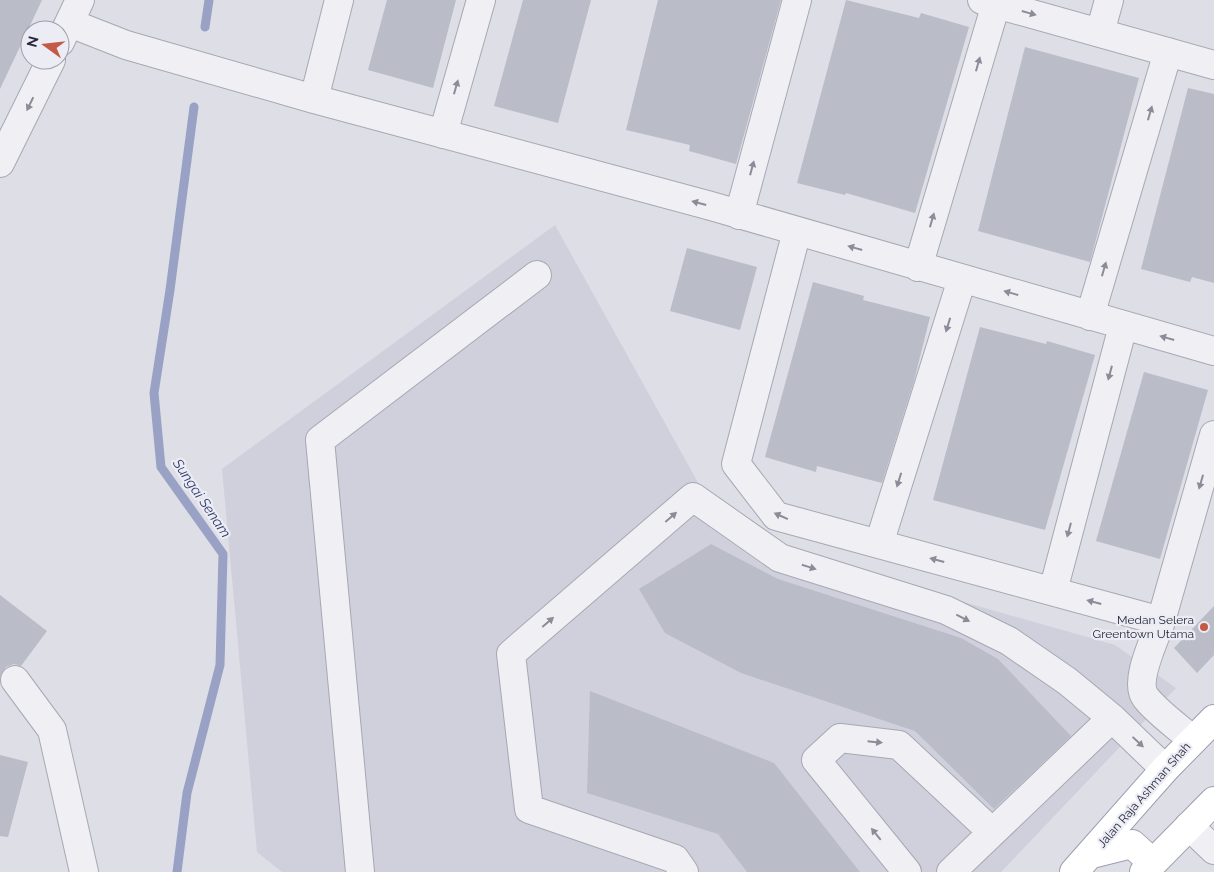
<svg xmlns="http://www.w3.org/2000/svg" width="1214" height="872" font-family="Raleway,sans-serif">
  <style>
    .built { fill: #cfd0db }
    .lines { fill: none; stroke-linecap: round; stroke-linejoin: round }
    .stream { stroke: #99a2c4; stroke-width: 9 }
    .building { fill: #babcc8 }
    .minor-casing { stroke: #a6a8b3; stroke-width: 30 }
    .major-casing { stroke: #9d9fb1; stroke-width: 30 }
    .minor { stroke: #efeff4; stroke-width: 28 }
    .major { stroke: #fff; stroke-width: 28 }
    .oneway { fill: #8b8c98 }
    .poi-dot { fill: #c55947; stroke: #ecedf4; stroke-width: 2 }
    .labels { text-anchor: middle; stroke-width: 4.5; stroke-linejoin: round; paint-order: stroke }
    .poi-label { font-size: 12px; fill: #27293b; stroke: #ecedf4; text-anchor: end }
    .street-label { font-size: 12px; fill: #27293b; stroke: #ecedf4 }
    .water-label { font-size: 14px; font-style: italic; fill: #343d6d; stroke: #ecedf4 }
  </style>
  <rect width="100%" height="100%" fill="#dddee6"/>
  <path class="built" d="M555,225L701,488L788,552L1115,645L1176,688L1001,872H282L257,852L222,469Z"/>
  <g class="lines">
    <path class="stream" d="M205,27L209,0
      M177,872L187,793L220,665L223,554L161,467L154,393L170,290L194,107"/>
  </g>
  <path class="building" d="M0,0H42L0,89Z
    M387,0H456L433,88L368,70Z
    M523,0H591L558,123L494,106Z
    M658,0H781L736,164L689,151L690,145L626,130Z
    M846,0L919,18L921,13L969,27L915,213L846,193L845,195L797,183Z
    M1025,47L1139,78L1090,262L978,231Z
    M1188,88L1214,94V283L1192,277L1190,282L1141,269Z
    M687,248L757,267L740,330L670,311Z
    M813,282L864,296L863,300L930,317L914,381L882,483L817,466L816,472L765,457Z
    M980,327L1046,344L1047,341L1095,355L1045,530L933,500Z
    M1144,372L1208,390L1160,559L1096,541Z
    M711,544L778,579L961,638L998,659L1071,736L994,809L915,731L741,673L665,633L639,589Z
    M0,595L47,631L21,666L14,664L6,667L0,678Z
    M1214,606V655L1197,673L1174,648Z
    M590,691L774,763L860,872H747L718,834L587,793Z
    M0,755L28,762L8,837L0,836Z"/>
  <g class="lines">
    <defs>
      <path id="minor" d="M339,0L314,99L711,206L1214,351
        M982,0L1214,65
        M70,23L126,45L314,99
        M1100,33L1109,0
        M60,42L80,0
        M443,134L481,0
        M0,163L51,60
        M739,215L797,0
        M797,231L736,464L776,516L1161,621L1214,435
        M918,267L996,4
        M1090,316L1168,52
        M879,544L962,279
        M1053,591L1123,326
        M1161,621C1155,639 1133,682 1146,698C1159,714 1178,727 1193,740
        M15,680L52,730L84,872
        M1189,826L1214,850
        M360,872L320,440L537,275
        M684,872L675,859L529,809L511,654L693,497L780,558L946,610L1009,641L1067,681L1112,718L1165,769
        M907,872L816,760L840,738L899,745L991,831
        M951,872L1112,718"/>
      <path id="major" d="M1092,854L1132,844L1153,863
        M1074,872L1165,769L1214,719
        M1144,872L1214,801"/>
    </defs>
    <use href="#minor" class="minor-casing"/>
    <use href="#major" class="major-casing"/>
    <use href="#minor" class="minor"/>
    <use href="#major" class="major"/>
  </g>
  <defs><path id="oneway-solid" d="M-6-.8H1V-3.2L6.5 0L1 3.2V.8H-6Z" transform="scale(1.25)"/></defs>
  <g class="oneway">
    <use href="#oneway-solid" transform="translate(1029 13) rotate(16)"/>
    <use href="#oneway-solid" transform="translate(978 64) rotate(-74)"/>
    <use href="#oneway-solid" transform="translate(456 87) rotate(-74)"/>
    <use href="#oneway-solid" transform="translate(30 104) rotate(116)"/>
    <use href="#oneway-solid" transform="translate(1150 113) rotate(-74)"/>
    <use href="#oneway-solid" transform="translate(752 168) rotate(-75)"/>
    <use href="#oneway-solid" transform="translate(699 203) rotate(-165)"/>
    <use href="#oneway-solid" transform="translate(932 220) rotate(-74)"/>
    <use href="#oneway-solid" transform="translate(855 248) rotate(-164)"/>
    <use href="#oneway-solid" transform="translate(1104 269) rotate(-74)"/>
    <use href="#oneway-solid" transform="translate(1011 293) rotate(-164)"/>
    <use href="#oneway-solid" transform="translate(948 325) rotate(107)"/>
    <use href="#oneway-solid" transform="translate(1167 338) rotate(-164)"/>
    <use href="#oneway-solid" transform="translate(1110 373) rotate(105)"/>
    <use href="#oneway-solid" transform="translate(899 480) rotate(107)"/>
    <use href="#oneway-solid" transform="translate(1201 482) rotate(106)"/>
    <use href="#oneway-solid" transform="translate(781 516) rotate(-156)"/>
    <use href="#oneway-solid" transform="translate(671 517) rotate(-41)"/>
    <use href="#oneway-solid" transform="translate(1069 530) rotate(105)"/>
    <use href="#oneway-solid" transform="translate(937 560) rotate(-165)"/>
    <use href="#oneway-solid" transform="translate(809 567) rotate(17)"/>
    <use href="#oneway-solid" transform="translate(1094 602) rotate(-165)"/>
    <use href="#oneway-solid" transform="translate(963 618) rotate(27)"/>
    <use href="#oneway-solid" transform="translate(548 622) rotate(-41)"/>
    <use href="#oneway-solid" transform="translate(875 742) rotate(6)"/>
    <use href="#oneway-solid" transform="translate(1138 742) rotate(43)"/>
    <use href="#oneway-solid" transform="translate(876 834) rotate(-129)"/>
  </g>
  <circle class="poi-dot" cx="1204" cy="627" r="5"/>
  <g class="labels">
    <g class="poi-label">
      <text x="1194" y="624">Medan Selera<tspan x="1194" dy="14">Greentown Utama</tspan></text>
    </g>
    <g class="street-label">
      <text transform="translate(1144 795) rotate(-49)" y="4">Jalan Raja Ashman Shah</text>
    </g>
    <g class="water-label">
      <text transform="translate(202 498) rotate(56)" y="5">Sungai Senam</text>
    </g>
  </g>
  <g transform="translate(45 45) rotate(285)"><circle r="24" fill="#ecedf4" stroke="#9d9faa"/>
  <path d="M0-4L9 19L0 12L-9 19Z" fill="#c55947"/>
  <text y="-8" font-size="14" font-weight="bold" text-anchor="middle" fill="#27293b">N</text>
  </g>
</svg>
